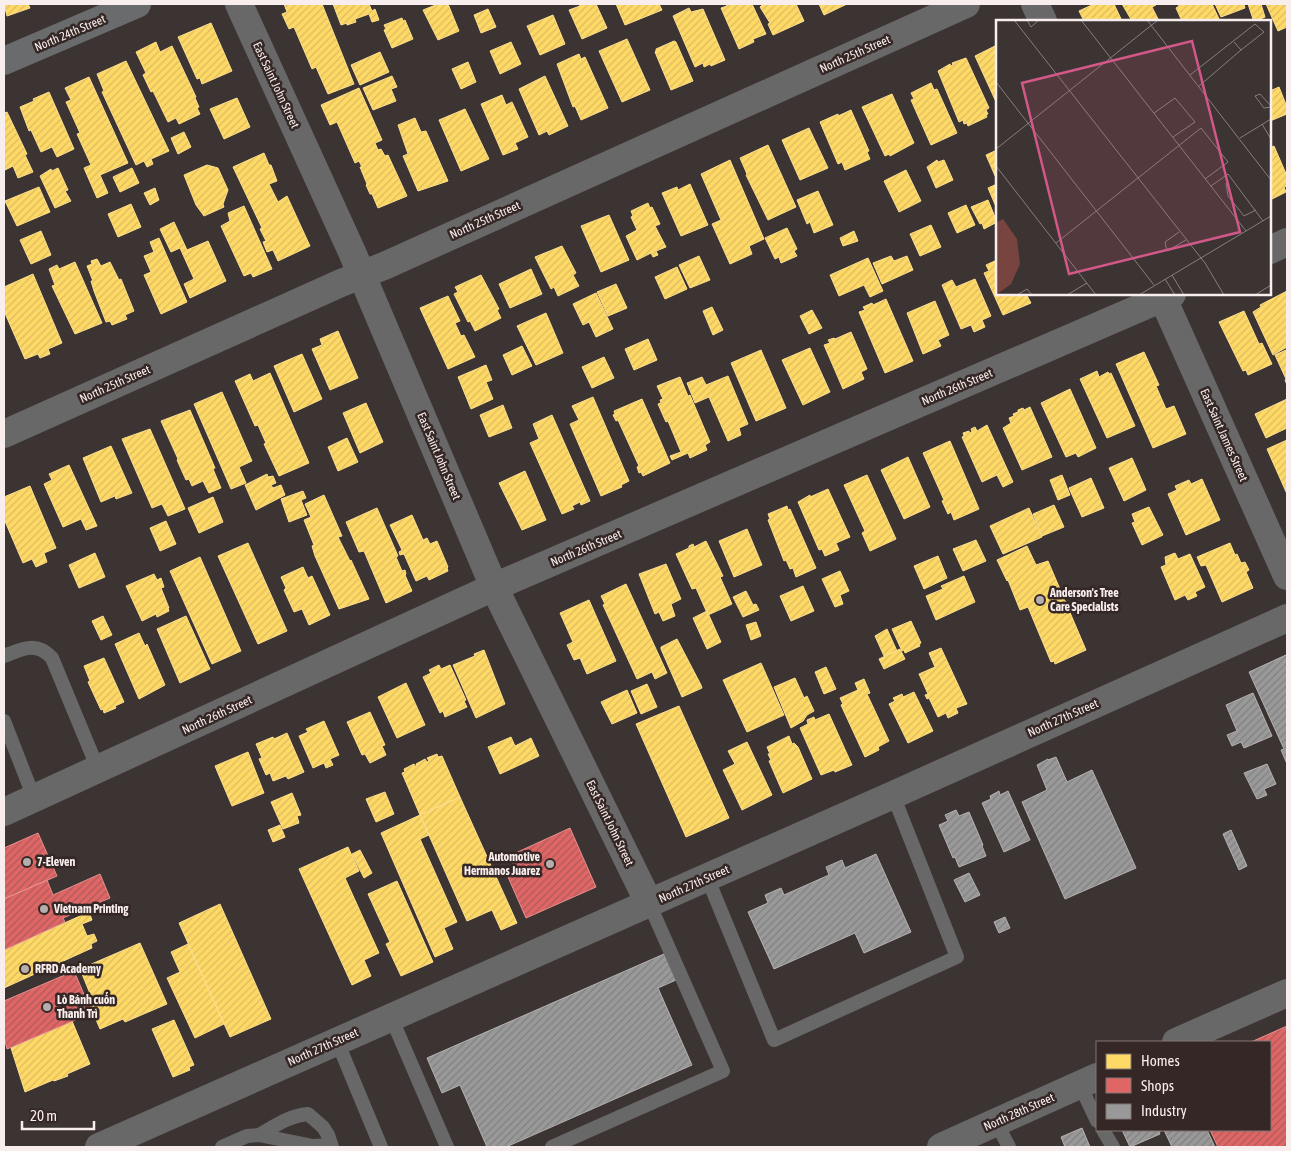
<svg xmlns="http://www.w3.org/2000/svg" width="1291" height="1151" font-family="'Asap Condensed',sans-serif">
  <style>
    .homes { fill: url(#homes-hatch); stroke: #fddf8e }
    .shops { fill: url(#shops-hatch); stroke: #e78f8e }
    .industry { fill: url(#industry-hatch); stroke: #b6b2b2 }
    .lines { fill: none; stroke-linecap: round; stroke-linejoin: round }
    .service { stroke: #696869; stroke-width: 14 }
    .minor { stroke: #696869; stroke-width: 28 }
    .tertiary { stroke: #696869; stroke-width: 28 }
    .secondary { stroke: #6a6b6c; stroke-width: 28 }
    .poi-dot { fill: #b6adac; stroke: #342725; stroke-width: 2 }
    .labels { text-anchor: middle; stroke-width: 5; stroke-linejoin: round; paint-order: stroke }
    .street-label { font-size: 12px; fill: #f8eeed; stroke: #342725 }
    .poi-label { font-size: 12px; font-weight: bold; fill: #f8eeed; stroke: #342725; text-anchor: start }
    .inset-road { fill: none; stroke: #877e7d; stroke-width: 1 }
    .view { fill: #d25887; fill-opacity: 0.15; stroke: #d25887; stroke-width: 2.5 }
    .inset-edge { fill: none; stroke: #f8eeed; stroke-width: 2.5 }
  </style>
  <defs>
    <pattern id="homes-hatch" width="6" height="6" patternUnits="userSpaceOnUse" patternTransform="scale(1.25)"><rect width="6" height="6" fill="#ffd966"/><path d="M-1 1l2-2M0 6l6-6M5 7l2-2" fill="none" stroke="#dbbc60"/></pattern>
    <pattern id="shops-hatch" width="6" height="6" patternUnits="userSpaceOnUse" patternTransform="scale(1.25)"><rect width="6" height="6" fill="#e06666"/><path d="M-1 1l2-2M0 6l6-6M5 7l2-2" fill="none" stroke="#ac5b5b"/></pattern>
    <pattern id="industry-hatch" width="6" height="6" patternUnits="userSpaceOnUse" patternTransform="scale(1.25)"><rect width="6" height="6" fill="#999"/><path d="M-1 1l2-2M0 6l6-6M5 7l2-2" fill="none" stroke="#818080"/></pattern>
  </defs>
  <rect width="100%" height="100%" fill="#3c3432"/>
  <path class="homes" d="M4,4H28L30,8L7,16Z
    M284,4H322L354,84L328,94L316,67L312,69L294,27L289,29L282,14L287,12Z
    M333,4H369L372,11L375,9L379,20L372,22L369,14L355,19L356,22L347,25V23L341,25Z
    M438,4H448L459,31L438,40L423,10Z
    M579,4H596L607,28L582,39L569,10L580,6Z
    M616,4H659L662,10L625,25Z
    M726,4H752L766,34L753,39L754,42L739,49L721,8L727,6Z
    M762,4H796L804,21L773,35L768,24L770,23L760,7L762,5Z
    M819,4H847L824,15Z
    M1094,4H1114L1122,21H1084L1079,11Z
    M1122,4H1155L1156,5L1152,7L1159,21H1132Z
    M1178,4H1212L1220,21H1182L1176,8L1179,6Z
    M1215,4H1244L1245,8L1221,17Z
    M1248,4H1261L1265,17L1256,21L1255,18L1253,19Z
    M1266,4H1287V27L1278,31Z
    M689,8L691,12L703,9L725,60L711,66L710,64L704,67L703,63L695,67L673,16Z
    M488,9L496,27L481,33L474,15Z
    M553,15L565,44L540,55L527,26Z
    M402,18L403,21L405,20L413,39L392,48L384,30L386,29L384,25Z
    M211,23L232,71L202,84L200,78L197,79L178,37Z
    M627,39L650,90L622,102L599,51Z
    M674,41L676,42L693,81L671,90L655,52L656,51V49Z
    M156,42L160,52L172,46L196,97L195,98L199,107L197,108L200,114L179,124L176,118L168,122L153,91L151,92L143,75L146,73L136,52Z
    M511,42L521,64L500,74L490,51Z
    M997,45V104L975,56Z
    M380,52L389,72L360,85L351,65Z
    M579,54L581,59L585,57L608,108L581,120L575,106L573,107L557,64Z
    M966,58L989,108L986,110L988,114L986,115L987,117L968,126L967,123L964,124L963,120L959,122L938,71L950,64L951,66L953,65L952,63Z
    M126,61L169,151L151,159L153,164L147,167L144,161L136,165L102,92L104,91L97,74Z
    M468,62L476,82L461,89L452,69Z
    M392,76L397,87L391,89L396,101L373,110L363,88Z
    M545,76L568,126L549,135L547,131L539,135L519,89Z
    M89,77L128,163L100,175L108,193L97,198L84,168L91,165L77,134L80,133L66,102L71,100L65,88Z
    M931,83L934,90L937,89L957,133L931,145L911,100L914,99L911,93Z
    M1279,87L1287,107V114L1270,121V91Z
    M359,88L382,140L375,143L378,150L381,149L385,156L388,155L407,196L378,208L372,194H370L366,185L367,184L360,167H362L359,161L355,163L337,122L330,125L321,105Z
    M49,92L74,149L57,157L52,147L41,152L31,130L29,131L20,107L34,101L33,99Z
    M892,94L914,143L890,156L889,154L885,156L862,107Z
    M502,95L506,105L512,102L528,137L515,143L518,149L503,155L481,104Z
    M237,98L250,127L224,139L210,109Z
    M465,109L489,159L461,171L439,120Z
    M851,110L869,151L867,152L870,159L845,170L842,162L838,164L820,122L838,114V116Z
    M7,112L27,154L25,155L33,172L18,178L13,166L5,170L4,167V113Z
    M415,118L421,132L426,131L448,181L418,191L403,156L408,154L398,125Z
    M809,128L828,168L800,180L782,140Z
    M184,132L191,147L178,154L171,138Z
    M768,145L796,207L768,220L746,175L747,174L740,158Z
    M1274,146L1287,176V186L1284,187L1286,192L1270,200V148Z
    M997,150V177L996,178L986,155Z
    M264,153L269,165H271L277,181L269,184L278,202L287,196L310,246L278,261L273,250L267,252L263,242L266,241L260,229L262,228L233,167Z
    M730,160L764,239L749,246L752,254L730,264L712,224L721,220L701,174Z
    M937,160L938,162L944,160L953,180L936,188L927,167Z
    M207,165L218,168L228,190L223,204L224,207L204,216L196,205L184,175Z
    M58,168L68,190L65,191L71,201L55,208L40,176L51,169L52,171Z
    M132,168L139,183L120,192L113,177Z
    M906,170L921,201L899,212L884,181Z
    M690,184L708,225L681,236L662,193L677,187L678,190Z
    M997,184V209L988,188Z
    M39,187L50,212L17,226L5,201Z
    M155,188L159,200L150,205L144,193Z
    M818,191L833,225L814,233L810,222L807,224L797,200Z
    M988,200L997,222L984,229L982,223L980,224L971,207Z
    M648,203L650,208L652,207L660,224L655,226L666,247L656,251L658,255L653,257L651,253L637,260L626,236L637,230L631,217L633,216L631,211Z
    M131,204L141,227L118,237L108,214Z
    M966,205L975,225L957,233L948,213Z
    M244,206L272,269L253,277L251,273L244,276L221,226L230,221L228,213Z
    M609,215L629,260L601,272L581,226Z
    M174,222L187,250L208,241L226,281L190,298L184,284L194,279L180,248L171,252L160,229Z
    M931,225L941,247L920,256L910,234Z
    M787,228L797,249L794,251L797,256L781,263L779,257L775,259L765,238Z
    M41,231L51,255L31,264L20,240Z
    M854,231L858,241L843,246L840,238Z
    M159,238L187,302L161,314L144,275L151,272L144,256L154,252L150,242Z
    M562,246L576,273L573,275L579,286L558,296L554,287L551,289L535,257Z
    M699,256L710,280L690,288L679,265Z
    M891,256L894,261L907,256L913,270L882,284L873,263Z
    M868,258L883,291L870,297L864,285L839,296L830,275Z
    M97,259L101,266L110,262L119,280L121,279L134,311L125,315L127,319L112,325L110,321L106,322L94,291L91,281H93L87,266L92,264L91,261Z
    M997,260V294H1026L1031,303L1003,315L984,273L989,271L986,265Z
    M75,262L102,323L75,334L52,286L55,285L49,269L57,265L59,269Z
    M677,267L687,289L665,299L655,277Z
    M531,269L542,294L510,308L499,284Z
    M33,274L62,343L48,349L50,354L40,358L38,354L25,359L4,311V287Z
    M481,275L499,309L497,310L501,318L475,331L470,321L468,322L454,294L458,292L455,287Z
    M975,279L991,316L982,320L985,327L974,332L971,325L961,329L942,285L952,280L956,287Z
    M616,284L627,308L608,316L597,292Z
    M1287,291V347L1273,355L1253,312L1261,307L1260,305Z
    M596,293L613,329L596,337L589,322L583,325L573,304Z
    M448,296L460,321L455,323L461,336L464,335L475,357L448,369L420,308Z
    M886,299L913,361L885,373L859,312L865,310L863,307L872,303L873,305Z
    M935,301L949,335L938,340L941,346L923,354L907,313Z
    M712,307L723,330L713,335L703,311Z
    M812,310L822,328L809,334L800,316Z
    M1244,311L1259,344L1262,343L1272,364L1248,375L1246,370L1243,371L1240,365L1219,322Z
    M546,313L563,353L536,365L517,326Z
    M338,331L358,378L330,390L312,349L322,345L320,339Z
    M851,332L867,369L861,372L864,379L843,389L824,345L830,343L828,340L834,338L835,339Z
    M648,339L657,360L634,370L625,349Z
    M522,346L532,366L512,375L503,355Z
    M810,348L830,392L803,405L782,360Z
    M761,350L786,408L756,421L731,363Z
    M1286,350L1287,352V385L1285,380L1286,379L1275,355Z
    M1144,352L1159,385L1156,386L1166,409L1174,406L1186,434L1153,448L1116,364Z
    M302,354L322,399L294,412L274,366Z
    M604,357L614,378L592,388L582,367Z
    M486,365L492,380L486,382L493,399L471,409L458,377Z
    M1097,371L1099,377L1108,372L1109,374L1111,373L1135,426L1107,438L1080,379Z
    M270,373L309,463L279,476L264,444L266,443L258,425L255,426L235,381L250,374L253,381Z
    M728,376L748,424L739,428L741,435L728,441L709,397L695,403L687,383L702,377L706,385Z
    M680,377L688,396L690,395L710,442L705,445L707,450L690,458L688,453L672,460L670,456L681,452L668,421L666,422L658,404L661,403L660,400L663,399L657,386Z
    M1070,389L1096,448L1078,457L1076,453L1066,457L1041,403Z
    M222,392L252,461L239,467L246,483L231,489L194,404Z
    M593,397L629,481L621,485L622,487L601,496L570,424L579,420L572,406Z
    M642,399L670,463L643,476L641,472L639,473L637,467L639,466L618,420L616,421L613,415L615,414L614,411Z
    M1287,399V428L1266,438L1255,414Z
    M366,403L383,442L360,453L343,413Z
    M503,405L512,428L489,437L480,415Z
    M1030,407L1052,457L1022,470L1003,428L1011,423L1009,418L1014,416L1013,414L1018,412V410L1023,408L1024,410Z
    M190,410L215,468L213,469L221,488L209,493L203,481L192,486L189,479L186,480L177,460L178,459L161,421Z
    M552,415L590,501L581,505L580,502L572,506L574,509L562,514L530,443L539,439L533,424Z
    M987,425L1013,482L1003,487L997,475L982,482L962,437L964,436L963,433L969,431L970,433L972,432L971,429L975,427L977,431Z
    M150,429L185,509L168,516L162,504L152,508L122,439Z
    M347,438L358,462L338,471L328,447Z
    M1287,440V494L1267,449Z
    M950,441L979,509L954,520L951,512L948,514L942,501L944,500L923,453Z
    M111,446L132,493L116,499L115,496L101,502L83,458Z
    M908,457L930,507L904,519L881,470Z
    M1132,458L1146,490L1124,501L1109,468Z
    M69,465L97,526L86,530L81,519L63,527L44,484L52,480L49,474Z
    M525,471L546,520L522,530L499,483Z
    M267,474L268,477L273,476L276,483L271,485L273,488L281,485L285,495L256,510L245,485Z
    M867,475L896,539L870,551L862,533L865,531L844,485Z
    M1062,475L1070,495L1058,500L1050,480Z
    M1091,478L1104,508L1082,517L1069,488Z
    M1202,479L1220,520L1186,535L1168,494L1177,490L1175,486L1189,480L1191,484Z
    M30,486L56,548L44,553L47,562L36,567L32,559L23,563L4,519V497Z
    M828,489L850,537L836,543L839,550L825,556L822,549L819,550L798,502L810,495V497Z
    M303,491L306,498L301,500L307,515L289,522L281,499Z
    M324,495L342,536L338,537L350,561L351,560L369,599L339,609L315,556L312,546L314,545L304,520L311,517L305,504Z
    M213,497L223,522L199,533L188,508Z
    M1054,505L1064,527L1042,536L1033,514Z
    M787,506L788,510L790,509L816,568L796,577L793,568L790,569L786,560L784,561L768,520L770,519L768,514Z
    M1149,507L1163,535L1142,545L1132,523L1135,522L1132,514Z
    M377,508L398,556L396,557L402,571L405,570L406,574L405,575L412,591L386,603L364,551L359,552L346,522Z
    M1029,508L1042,537L1003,554L990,526Z
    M412,515L423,540L427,538L430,544L437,541L448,567L447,568L448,571L429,580L427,576L416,581L404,554L400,555L399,552L402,550L390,525Z
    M166,521L176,544L160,551L150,528Z
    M747,529L762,565L734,577L719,541Z
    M976,540L986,561L963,571L953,549Z
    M706,541L723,576L720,577L732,604L708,615L696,588L692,589L676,554L689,548V546L693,544L694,547Z
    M248,543L287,631L258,644L218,556Z
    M1230,543L1235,555L1237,554L1241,563L1245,562L1249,570L1246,572L1253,588L1222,602L1206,565L1201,566L1197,557Z
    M1027,546L1036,565L1048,561L1086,650L1055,664L1054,661L1051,662L1028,607L1020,610L1008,580L1007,581L997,560Z
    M95,553L105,577L79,588L69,565Z
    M1175,553L1178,559L1190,554L1205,587L1195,592L1197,596L1188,600L1185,595L1175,600L1161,567L1166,565L1165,557Z
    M938,556L947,578L924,589L914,566Z
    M200,557L241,651L212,664L170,571Z
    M666,564L681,599L671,604L675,616L663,621L659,612L655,614L639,574Z
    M303,567L308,578L312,576L330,615L309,625L302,609L294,612L284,590L286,588L281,577Z
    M840,571L849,591L840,595L843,604L835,607L822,579Z
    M154,574L157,580L161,578L164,587L161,588L169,608H168L169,611L157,617L156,614L142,621L126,586Z
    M964,576L975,602L936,620L926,596L943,589L941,586Z
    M626,584L667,673L655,679L652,672L637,679L603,605L605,604L601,596Z
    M803,586L814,611L791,621L780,596Z
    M746,591L753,605L756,604L759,610L743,617L733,597Z
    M589,600L616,661L587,674L580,658L574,660L567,645L573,642L560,613Z
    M707,611L721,642L707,649L693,618Z
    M103,616L112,635L101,640L92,621Z
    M186,616L210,669L180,683L157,629Z
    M911,621L921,643L919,644L920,646L905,653L904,650L902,651L892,629Z
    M756,622L761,636L751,640L746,625Z
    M887,629L897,651L884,656L875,636Z
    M139,633L145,646L147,644L165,685L139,699L115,644Z
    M677,639L701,685L702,688L682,697L661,649V647Z
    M941,648L967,704L956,708L958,713L948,718L946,713L938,717L929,698L927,699L925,695L928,694L919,674L935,667L929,653Z
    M900,649L905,659L884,669L879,659Z
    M484,650L505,704L476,718L453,665L475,656L474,654Z
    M104,658L124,702L115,706L116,708L104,713L103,709L101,710L88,682L90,681L84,666Z
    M761,663L784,715L747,732L723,680Z
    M439,665L441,669L450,665L466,700L464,701L467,707L445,717L443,711L440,713L423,677L431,673L429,670Z
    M826,667L836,689L824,694L815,672Z
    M795,678L804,698L807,696L814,711L807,715L803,721L791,728L774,687Z
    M864,679L870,693L867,694L889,741L878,747L879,750L865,757L841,705L843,704L840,698L858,690L855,683Z
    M406,683L425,725L397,738L378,697Z
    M647,684L657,707L641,714L631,691Z
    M627,690L637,713L612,724L601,702Z
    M914,692L933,731L908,743L889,704L895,701L893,698L902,694L903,697Z
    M679,706L729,818L686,837L636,724Z
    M370,712L385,745L382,746L386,755L370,763L365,754L362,755L347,722Z
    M829,714L852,765L835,772L834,770L821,775L800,728L808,724L807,720L814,717L815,720Z
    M324,721L339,755L330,759L333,765L326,768L324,763L313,768L299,736L308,732L306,729Z
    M287,733L304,772L288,779L286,776L273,781L270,773L266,775L259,759L262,758L256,744L273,737L274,739Z
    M789,736L792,744L794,743L798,747L812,779L783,793L769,761L771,760L768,754H770L767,747Z
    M511,737L515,746L531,738L539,756L500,774L488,747Z
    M747,742L772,795L742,810L723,770L735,764L728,751Z
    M248,752L264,793L232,806L215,766Z
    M437,754L438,757L442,756L460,797L420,815L402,773L405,772L404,769L414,764L416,767H417L416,764L425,759L427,762L429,761L427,758Z
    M385,792L394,814L376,822L366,799Z
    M292,793L301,815L297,816L299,823L283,829L271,802Z
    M460,797L517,923L501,930L492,910L467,921L420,815Z
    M420,815L429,835L420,839L457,922L444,928L453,949L435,957L381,833Z
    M280,825L285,837L273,842L268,830Z
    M348,847L359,871L345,878L379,953L364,960L371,976L352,985L299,869Z
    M360,850L372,873L364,878L352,854Z
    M397,881L433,962L401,976L386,944L390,942L368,894Z
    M220,904L271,1019L230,1037L179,923Z
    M89,912L92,920L82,924L87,936L94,934L97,941L91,944L92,948L4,988V950Z
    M140,943L167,1004L125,1022L123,1019L100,1029L89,1003L93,1001L80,969Z
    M188,944L224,1024L195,1038L167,978L180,972L171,952Z
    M174,1020L194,1065L189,1067L190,1070L173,1077L152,1029Z
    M72,1021L90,1064L67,1074L68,1076L54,1081L53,1080L25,1092L11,1048Z"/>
  <path class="shops" d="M570,828L596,887L526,918L508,877L518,873L509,856Z
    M38,833L57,876L4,899V848Z
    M100,874L110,898L63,918L65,922L4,950V899L47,880L53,895Z
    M74,971L92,1013L7,1049L4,1037V1001Z
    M1287,1026V1147H1218L1210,1130H1270V1042H1251Z"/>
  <path class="industry" d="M1286,655L1287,658V764L1281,750L1284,749L1249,672Z
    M1253,693L1272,736L1244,748L1241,742L1232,746L1227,735L1237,731L1226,705Z
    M1056,757L1067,782L1092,770L1136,868L1065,899L1022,802L1047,790L1037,765L1048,759V760Z
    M1267,764L1276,784L1264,789L1267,795L1257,799L1244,773Z
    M999,791L1000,795L1008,791L1030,840L1004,852L982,803L991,799L990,796Z
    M956,810L959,816L969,812L983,845L982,846L986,856L959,867L955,857L953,858L939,825L948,821L945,815Z
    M1231,830L1247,866L1239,870L1223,834Z
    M876,854L911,932L864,953L855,933L774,969L748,912L768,903L765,895L781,888L784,895L829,875L826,867L842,860L845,868Z
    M969,873L980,895L965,902L954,880Z
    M1005,917L1010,928L999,933L994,922Z
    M664,954L676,980L658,988L692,1065L506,1147H487L460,1085L442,1093L427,1058Z
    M1082,1128L1090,1147H1065L1061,1137Z
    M1122,1130H1163L1159,1132L1160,1134L1130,1147Z
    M1164,1130H1207L1215,1147H1172Z"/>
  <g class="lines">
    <path class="service" d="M4,656C23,649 36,641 52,658L98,769
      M4,721L34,798
      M707,877L774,1040L957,957L893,795
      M391,1017L447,1147
      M337,1041L381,1147
      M1080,1085L1097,1121
      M996,1122L1009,1147
      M1103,1130L1113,1147
      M259,1135C275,1126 288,1116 308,1114L323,1127L328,1135L332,1147
      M222,1147L247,1136L259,1135L313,1146L331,1145
      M552,1147L723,1071L649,903"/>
    <path class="minor" d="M239,4L352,252L494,587L649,903
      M1035,4L1043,21
      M1270,250L1287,242
      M1161,294L1287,576
      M4,434L341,283L384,266L966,4
      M4,812L494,587L1172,294
      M99,1147L893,795L1287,618"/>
    <path class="tertiary" d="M1176,1042L1287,993
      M941,1147L1097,1077"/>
    <path class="secondary" d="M4,61L137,4"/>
  </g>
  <g class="poi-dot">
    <circle cx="1040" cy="600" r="5"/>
    <circle cx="27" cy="862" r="5"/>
    <circle cx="550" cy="864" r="5"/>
    <circle cx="44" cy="909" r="5"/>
    <circle cx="25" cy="969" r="5"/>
    <circle cx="47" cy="1007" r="5"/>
  </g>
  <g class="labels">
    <g class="street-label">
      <text transform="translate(70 33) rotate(-23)" y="4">North 24th Street</text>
      <text transform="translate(855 54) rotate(-24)" y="4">North 25th Street</text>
      <text transform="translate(276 85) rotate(65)" y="4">East Saint John Street</text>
      <text transform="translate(485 220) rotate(-24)" y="4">North 25th Street</text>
      <text transform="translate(115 384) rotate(-24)" y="4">North 25th Street</text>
      <text transform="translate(957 387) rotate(-23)" y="4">North 26th Street</text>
      <text transform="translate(1224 435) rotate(66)" y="4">East Saint James Street</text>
      <text transform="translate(439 456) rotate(67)" y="4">East Saint John Street</text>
      <text transform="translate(586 548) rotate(-23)" y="4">North 26th Street</text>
      <text transform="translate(217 715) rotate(-25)" y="4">North 26th Street</text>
      <text transform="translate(1063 718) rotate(-24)" y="4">North 27th Street</text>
      <text transform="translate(610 823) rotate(64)" y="4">East Saint John Street</text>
      <text transform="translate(694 884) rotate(-24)" y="4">North 27th Street</text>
      <text transform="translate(323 1047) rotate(-24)" y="4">North 27th Street</text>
      <text transform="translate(1019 1112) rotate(-24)" y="4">North 28th Street</text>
    </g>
    <g class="poi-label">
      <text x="1050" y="597">Anderson's Tree<tspan x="1050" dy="14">Care Specialists</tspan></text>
      <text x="540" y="861" text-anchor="end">Automotive<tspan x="540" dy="14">Hermanos Juarez</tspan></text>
      <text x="37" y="866">7-Eleven</text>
      <text x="54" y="913">Vietnam Printing</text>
      <text x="35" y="973">RFRD Academy</text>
      <text x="57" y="1004">Lò Bánh cuốn<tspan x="57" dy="14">Thanh Trì</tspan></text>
    </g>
  </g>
  <g transform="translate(996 20)">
    <rect width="275" height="275" fill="#3c3432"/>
    <path d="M7,199L21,219L24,244L15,264L0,275V203Z" fill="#78443f"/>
    <path class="inset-road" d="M18,0L209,243L228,275M31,0L35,7L43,0M85,0L250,211M151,0L275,160M194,55L259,4L268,12L245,30M0,62L158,265M203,66L245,30L238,22M275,86L264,74L259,76L268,88L275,87M158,93L179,78L199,102L177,117M266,104L275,119M244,118L275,99M0,129L162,0M0,146L100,275M230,163L232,176L248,196L260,190M215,166L232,154L267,201M183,212L169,222L171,231L190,220M60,223L205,108L232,142L209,159M176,255L188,275M169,259L179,275M21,275L31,269L36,275M71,275L91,263M143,275L275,196M259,275L275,265"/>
    <path class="view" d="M196,21L244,212L73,254L26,63Z"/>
    <rect width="275" height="275" class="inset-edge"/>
  </g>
  <rect width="1291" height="1151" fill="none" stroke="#f8eeed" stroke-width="10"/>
  <rect x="1096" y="1041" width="175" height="90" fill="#342725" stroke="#827775"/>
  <rect x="1106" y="1054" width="25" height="15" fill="#ffd966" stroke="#827775"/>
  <text x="1141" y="1066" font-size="15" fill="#f8eeed">Homes</text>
  <rect x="1106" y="1078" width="25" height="15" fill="#e06666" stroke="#827775"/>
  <text x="1141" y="1091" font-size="15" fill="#f8eeed">Shops</text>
  <rect x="1106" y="1104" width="25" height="15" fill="#999999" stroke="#827775"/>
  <text x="1141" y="1116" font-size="15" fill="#f8eeed">Industry</text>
  <path d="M22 1121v8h72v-8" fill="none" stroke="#f8eeed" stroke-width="2.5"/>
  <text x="30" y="1121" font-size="15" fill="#f8eeed" stroke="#342725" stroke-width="4" paint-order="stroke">20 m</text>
</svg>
